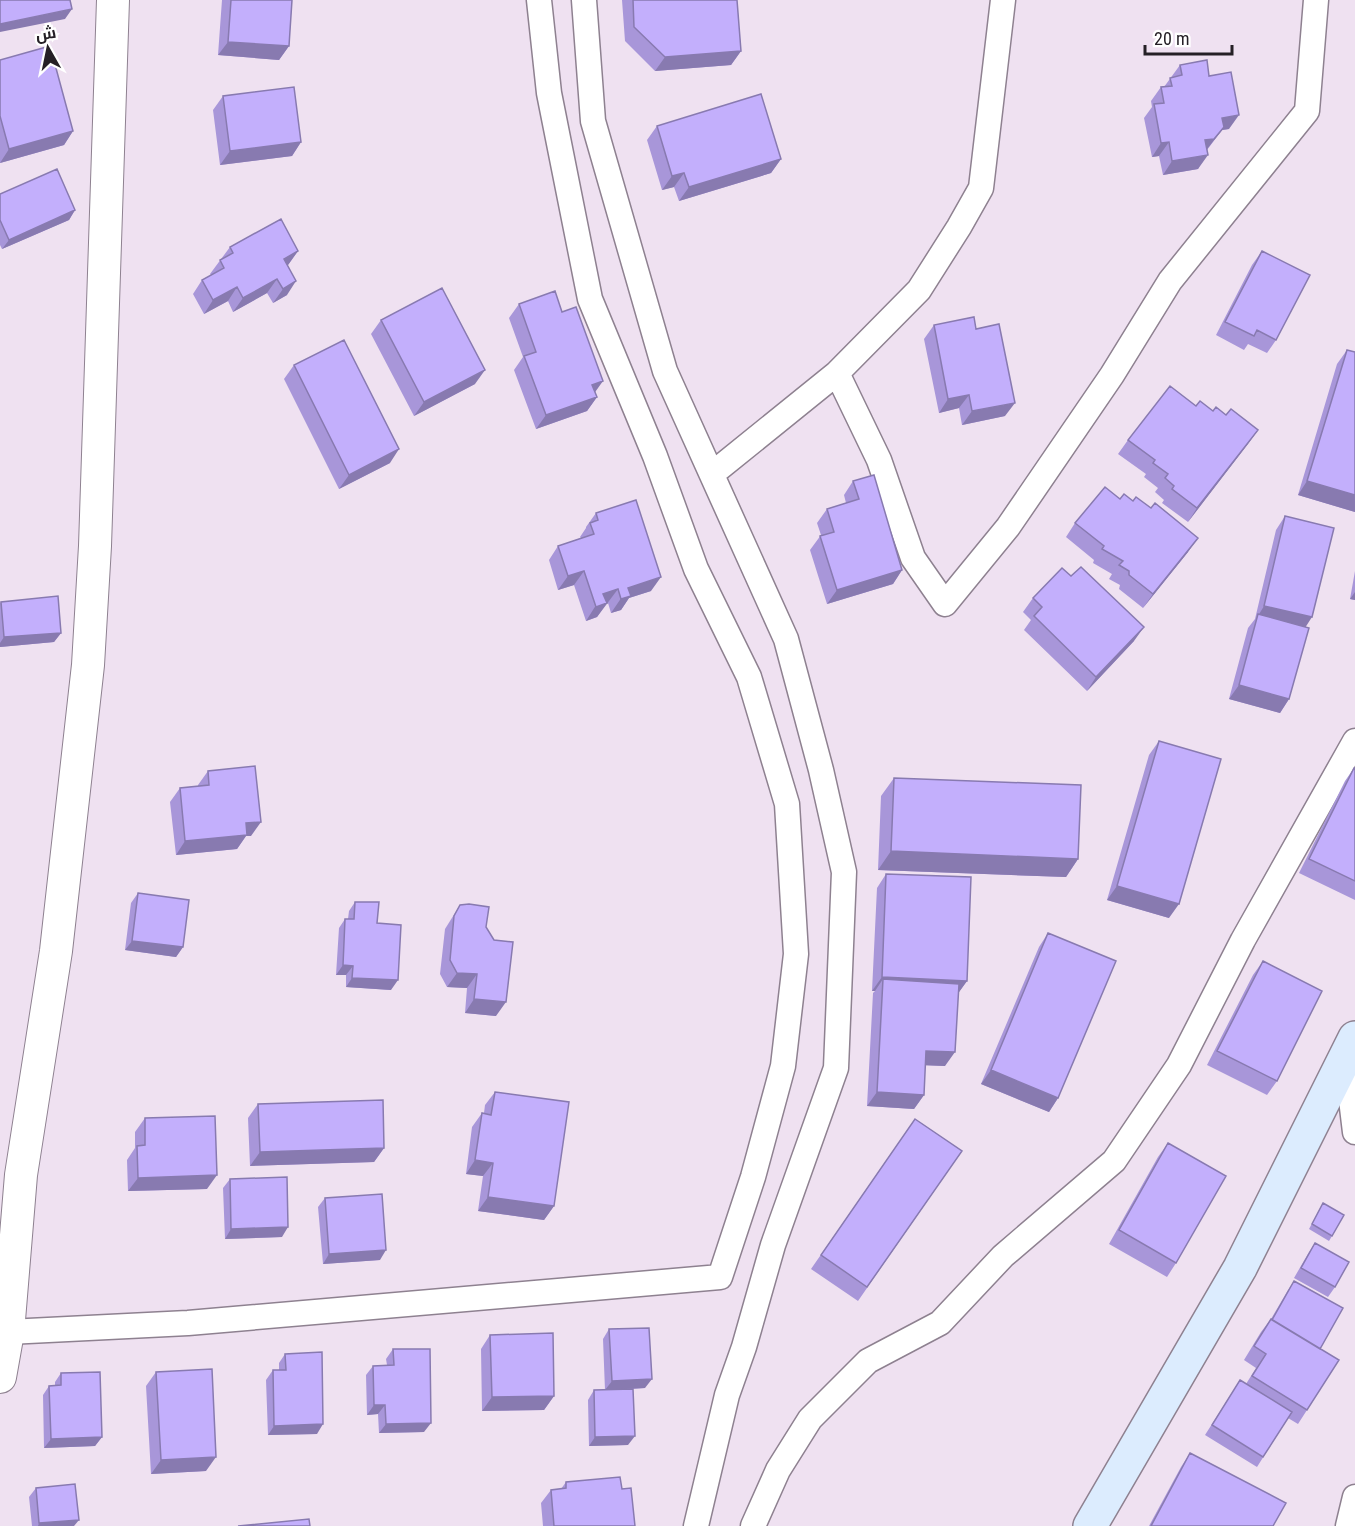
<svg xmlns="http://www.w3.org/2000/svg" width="1355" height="1526" font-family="'Roboto Condensed',Cairo,sans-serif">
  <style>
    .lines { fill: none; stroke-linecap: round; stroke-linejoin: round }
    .minor-casing { stroke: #8e8190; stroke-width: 27 }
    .tertiary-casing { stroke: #8e8190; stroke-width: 34 }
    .secondary-casing { stroke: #8e8190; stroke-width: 36 }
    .minor { stroke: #fff; stroke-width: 24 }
    .tertiary { stroke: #fff; stroke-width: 32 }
    .secondary { stroke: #dcecfe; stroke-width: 33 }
    .wall { fill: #a896d9 }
    .shaded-wall { fill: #887ab0 }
    .building { fill: #c3affc; stroke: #887ab0; stroke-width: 1.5 }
  </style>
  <rect width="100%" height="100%" fill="#efe1f1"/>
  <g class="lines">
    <defs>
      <path id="minor" d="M584,0L593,121L665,371L786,639L821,770L844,872L836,1068L773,1245L744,1347L727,1395L696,1526
        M1003,0L981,188L959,227L919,290L837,373L879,460L913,558L945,604L1008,527L1112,375L1170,281L1307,111L1316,0
        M712,474L837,373
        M1346,1058L1355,1132
        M8,1332L188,1323L720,1277L753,1177L783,1066L796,954L787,804L749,677L696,569L655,456L590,299L549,93L539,0
        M753,1526L778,1470L810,1419L868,1361L940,1323L1003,1256L1114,1161L1179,1065L1243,940L1355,741
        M1348,1526L1355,1497"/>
      <path id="tertiary" d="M0,1377L8,1332L21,1175L56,951L88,665L95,546L113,0"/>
      <path id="secondary" d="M1090,1526L1240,1268L1355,1038"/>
    </defs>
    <use href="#minor" class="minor-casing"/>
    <use href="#tertiary" class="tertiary-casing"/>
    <use href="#secondary" class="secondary-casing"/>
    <use href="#minor" class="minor"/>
    <use href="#tertiary" class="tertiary"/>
    <use href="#secondary" class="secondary"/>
  </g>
  <path class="wall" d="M222,0H292L289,46L279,60L218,55Z
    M622,0H737L741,51L731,65L655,71L625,41Z
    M0,60L73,131L64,145L0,163Z
    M1180,65L1209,76L1229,129L1222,130L1207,150L1198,169L1163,175L1159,156L1152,157L1144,118L1152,107L1151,101L1161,87H1164Z
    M223,96L301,142L292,156L220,165L213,110Z
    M657,126L781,159L771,173L679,201L674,187L662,190L647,140Z
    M0,194L75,210L69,220L2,249L0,245Z
    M230,247L298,251L288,265L287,295L273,303L267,293L233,312L228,301L204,314L193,294L202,280L211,275L210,274Z
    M1262,251L1276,340L1267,353L1248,344L1244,350L1216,335L1252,265Z
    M519,304L562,312L597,397L587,411L536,429L514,370L523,357L509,318Z
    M381,320L475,384L414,416L371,334Z
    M934,325L976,329L1005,416L962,425L959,408L939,413L924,339Z
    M1347,350L1355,352V512L1298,495L1337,364Z
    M294,365L390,463L339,489L284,379Z
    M1196,406L1213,411L1258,430L1188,522L1162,503L1164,500L1155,492L1158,488L1144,477L1146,474L1118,454L1128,440Z
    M853,481L902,570L893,584L827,604L810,550L821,535L817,523L827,509L846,503L844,495Z
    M596,513L651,591L629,598L621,610L611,613L608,603L606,604L597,617L586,621L574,585L558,590L549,560L558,546L581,538L580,537L586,528V527Z
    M1285,516L1306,627L1289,699L1280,713L1229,699L1248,628L1255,619L1276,530Z
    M1075,523L1188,552L1143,608L1119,589L1120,585L1109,579L1112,574L1093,563L1094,560L1066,537Z
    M1355,571V600L1350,599Z
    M1033,598L1134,641L1087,691L1024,630L1031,620L1023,612Z
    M1,602L61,633L54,642L0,647V603Z
    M1159,741L1169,918L1107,900L1149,755Z
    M1354,768H1355V900L1299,873L1345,781Z
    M208,771L251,836H246L237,849L176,855L170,802L180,788L198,786V785Z
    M894,778L1078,859L1066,877L878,870L881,796Z
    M886,874L967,981L958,993L945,1066L925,1065L924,1095L914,1109L867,1106L873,993L875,991H872L877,888Z
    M138,893L183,947L176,957L125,950L131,903Z
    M355,902L377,923L391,990L346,987V975H336L339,928L345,919H348L349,911Z
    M460,905L486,927L496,1016L465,1013L467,988L447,987L440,974L445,929Z
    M1048,933L1058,1098L1049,1112L981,1084L1039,947Z
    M1263,961L1277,1081L1267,1095L1207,1065L1253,975Z
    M495,1092L554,1206L544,1220L478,1211L483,1176L466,1174L472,1127L482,1113H484L485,1105Z
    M258,1104L384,1148L374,1162L250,1166L248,1118Z
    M145,1118L207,1189L128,1191L127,1160L135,1148V1132Z
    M915,1119L962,1151L858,1301L811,1269Z
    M1168,1143L1176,1263L1167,1277L1109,1244L1158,1157Z
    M230,1179L282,1237L225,1239L223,1188Z
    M325,1198L380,1260L323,1264L318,1207Z
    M1323,1203L1332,1236L1329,1241L1309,1229Z
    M1315,1243L1335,1287L1328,1297L1294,1278L1309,1252Z
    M1294,1281L1320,1349L1307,1410L1298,1424L1288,1418L1257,1467L1205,1435L1240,1380L1246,1384L1256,1368L1244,1360L1261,1332L1271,1319L1288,1290Z
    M609,1329L645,1388L618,1390L628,1445L589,1446L588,1400L594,1390H605L603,1339Z
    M490,1335L554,1396L544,1410L482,1411L481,1349Z
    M393,1349L424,1432L379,1433L378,1414L367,1415L366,1375L373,1366L387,1365L386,1359Z
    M285,1354L317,1434L268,1435L266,1380L273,1370H279V1363Z
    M156,1372L206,1471L151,1474L146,1386Z
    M61,1373L102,1437L95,1446L44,1448L43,1395L49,1386H55V1382Z
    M1190,1453L1273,1526H1149L1181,1467Z
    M566,1482L622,1489L635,1526H543L541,1503L551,1490L561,1489Z
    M36,1488L74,1526H32L29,1497Z"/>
  <path class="shaded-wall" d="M72,9L65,19L0,32V24Z
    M228,42L289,46L279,60L218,55Z
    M741,51L731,65L655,71L665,57Z
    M1239,115L1229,129L1222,130L1204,153L1196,154L1222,118Z
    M73,131L64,145L0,163L9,149Z
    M301,142L292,156L220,165L230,151Z
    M1169,142L1159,156L1152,157L1161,143Z
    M1208,155L1198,169L1163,175L1172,161Z
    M781,159L771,173L679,201L689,187Z
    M684,173L674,187L662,190L672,176Z
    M75,210L69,220L2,249L9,240Z
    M298,251L288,265L274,273L284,259Z
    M277,279L267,293L233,312L243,298Z
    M296,281L287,295L273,303L283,289Z
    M237,287L228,301L204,314L213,300Z
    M485,370L475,384L414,416L424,402Z
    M603,381L593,395L592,385Z
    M969,395L959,408L939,413L948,399Z
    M597,397L587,411L536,429L546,415Z
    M1015,403L1005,416L962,425L972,411Z
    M1258,430L1248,444L1188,522L1197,508Z
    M399,449L390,463L339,489L349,475Z
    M1307,481L1355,495V512L1298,495Z
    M1198,538L1188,552L1143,608L1153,594Z
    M902,570L893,584L827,604L837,590Z
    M584,571L574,585L558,590L568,576Z
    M661,577L651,591L629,598L621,610L611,613L628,588Z
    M618,589L597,617L586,621L603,594Z
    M1355,592V600L1350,599Z
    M1264,606L1312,617L1303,631L1258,616Z
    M1144,627L1134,641L1087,691L1096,677Z
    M61,633L54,642L0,647V643L4,637Z
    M1239,685L1289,699L1280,713L1229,699Z
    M261,822L251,836H246L237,849L176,855L185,841L246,823Z
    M891,851L1078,859L1066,877L878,870Z
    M1117,886L1179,904L1169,918L1107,900Z
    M132,941L183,947L176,957L125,950Z
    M343,965L353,966L346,975H336Z
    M457,973L477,974L467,988L447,987Z
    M882,977L967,981L957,995L883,979L875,991H872Z
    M352,978L398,980L391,990L346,987Z
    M474,999L506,1002L496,1016L465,1013Z
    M926,1051L955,1052L945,1066L916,1065Z
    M991,1070L1058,1098L1049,1112L981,1084Z
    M877,1092L924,1095L914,1109L867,1106Z
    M384,1148L374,1162L250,1166L260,1152Z
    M475,1160L493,1163L483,1176L466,1174Z
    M217,1175L207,1189L128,1191L138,1178Z
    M488,1197L554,1206L544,1220L478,1211Z
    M288,1227L282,1237L225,1239L231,1229Z
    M386,1250L380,1260L323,1264L329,1254Z
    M652,1379L645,1388L605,1390L612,1381Z
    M554,1396L544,1410L482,1411L492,1397Z
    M374,1405H385L378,1414L367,1415Z
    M431,1423L424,1432L379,1433L386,1424Z
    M323,1424L317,1434L268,1435L274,1426Z
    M635,1436L628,1445L589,1446L595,1437Z
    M102,1437L95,1446L44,1448L51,1439Z
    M216,1457L206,1471L151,1474L161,1460Z
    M79,1520L74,1526H38L39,1523Z"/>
  <path class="building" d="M0,0H70L72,9L0,24Z
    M231,0H292L289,46L228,42Z
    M633,0H737L741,51L665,57L634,27Z
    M50,46L73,131L9,149L0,116V60Z
    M1207,60L1209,76L1231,72L1239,115L1222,118L1224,127L1214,139L1205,140L1208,155L1172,161L1169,142L1161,143L1154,104L1164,103L1161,87L1172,86L1170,78L1182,75L1180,65Z
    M294,87L301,142L230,151L223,96Z
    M761,94L781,159L689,187L684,173L672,176L657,126Z
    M57,169L75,210L9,240L0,220V194Z
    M281,219L298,251L284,259L296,281L283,289L277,279L243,298L237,287L213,300L202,280L224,268L220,260L233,253L230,247Z
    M1262,251L1310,275L1276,340L1257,330L1254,336L1225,322Z
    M442,288L485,370L424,402L381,320Z
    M555,291L562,312L576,307L603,381L592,385L597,397L546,415L524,356L536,352L519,304Z
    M974,317L976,329L999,324L1015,403L972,411L969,395L948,399L934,325Z
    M344,340L399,449L349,475L294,365Z
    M1347,350L1355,352V495L1307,481Z
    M1170,386L1196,406L1200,401L1213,411L1216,407L1226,415L1231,409L1258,430L1197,508L1172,489L1174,486L1165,478L1168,474L1153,463L1155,460L1128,440Z
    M874,475L902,570L837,590L820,536L834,532L827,509L859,499L853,481Z
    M1105,487L1120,499L1124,494L1133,501L1136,497L1151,508L1155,503L1198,538L1153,594L1129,575V571L1119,565L1123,561L1102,549L1104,546L1075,523Z
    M636,500L661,577L628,588L631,596L621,599L618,589L603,594L607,603L596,607L584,571L568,576L558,546L594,534L590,523L598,520L596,513Z
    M1285,516L1334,528L1312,617L1264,606Z
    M1081,567L1144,627L1096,677L1034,616L1042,607L1033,598L1062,568L1071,576Z
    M58,596L61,633L4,637L1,602Z
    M1258,614L1309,628L1289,699L1239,685Z
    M1159,741L1221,759L1179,904L1117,886Z
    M255,766L261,822L246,823L247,835L185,841L180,788L209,785L208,771Z
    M1354,768H1355V881L1309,859Z
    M894,778L1081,785L1078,859L891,851Z
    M886,874L971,877L967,981L882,977Z
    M138,893L189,900L183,947L132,941Z
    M355,902H379L377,923L401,925L398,980L352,978L353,966L343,965L345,919H354Z
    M469,904L489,907L486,927L494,940L513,942L506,1002L474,999L477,974L457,973L450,960L454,916L460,905Z
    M1048,933L1116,961L1058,1098L991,1070Z
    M1263,961L1322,991L1277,1081L1217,1051Z
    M883,979L959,984L955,1052L926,1051L924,1095L877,1092Z
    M495,1092L569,1102L554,1206L488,1197L493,1163L475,1160L482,1113L491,1115Z
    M383,1100L384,1148L260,1152L258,1104Z
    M215,1116L217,1175L138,1178L137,1146L145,1145V1118Z
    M915,1119L962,1151L867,1287L821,1255Z
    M1168,1143L1226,1176L1176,1263L1119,1230Z
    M287,1177L288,1227L231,1229L230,1179Z
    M382,1194L386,1250L329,1254L325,1198Z
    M1323,1203L1344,1215L1332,1236L1312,1224Z
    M1315,1243L1349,1262L1335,1287L1301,1268Z
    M1294,1281L1343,1308L1320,1349L1272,1320Z
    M1271,1319L1339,1360L1307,1410L1252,1376L1266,1354L1254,1346Z
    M649,1328L652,1379L612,1381L609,1329Z
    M553,1333L554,1396L492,1397L490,1335Z
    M393,1349H430L431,1423L386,1424L385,1405H374L373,1366L394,1365Z
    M322,1352L323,1424L274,1426L273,1370H286L285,1354Z
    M212,1369L216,1457L161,1460L156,1372Z
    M100,1372L102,1437L51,1439L49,1386L61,1385V1373Z
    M1240,1380L1292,1412L1263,1457L1212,1425Z
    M633,1389L635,1436L595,1437L594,1390Z
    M1190,1453L1286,1503L1273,1526H1151Z
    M620,1477L622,1489L631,1488L635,1526H554L551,1490L566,1488V1482Z
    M75,1484L79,1520L39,1523L36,1488Z
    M309,1519L310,1526H238Z"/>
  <g transform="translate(48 48) rotate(351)" stroke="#ffffff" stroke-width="4.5" paint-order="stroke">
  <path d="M0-4.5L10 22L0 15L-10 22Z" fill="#252026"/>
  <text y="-9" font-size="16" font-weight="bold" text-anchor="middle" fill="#252026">ش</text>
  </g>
  <path d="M1145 45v9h87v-9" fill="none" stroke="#252026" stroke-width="3"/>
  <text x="1154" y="45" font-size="18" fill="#252026" stroke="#ffffff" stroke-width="4.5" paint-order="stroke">20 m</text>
</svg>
